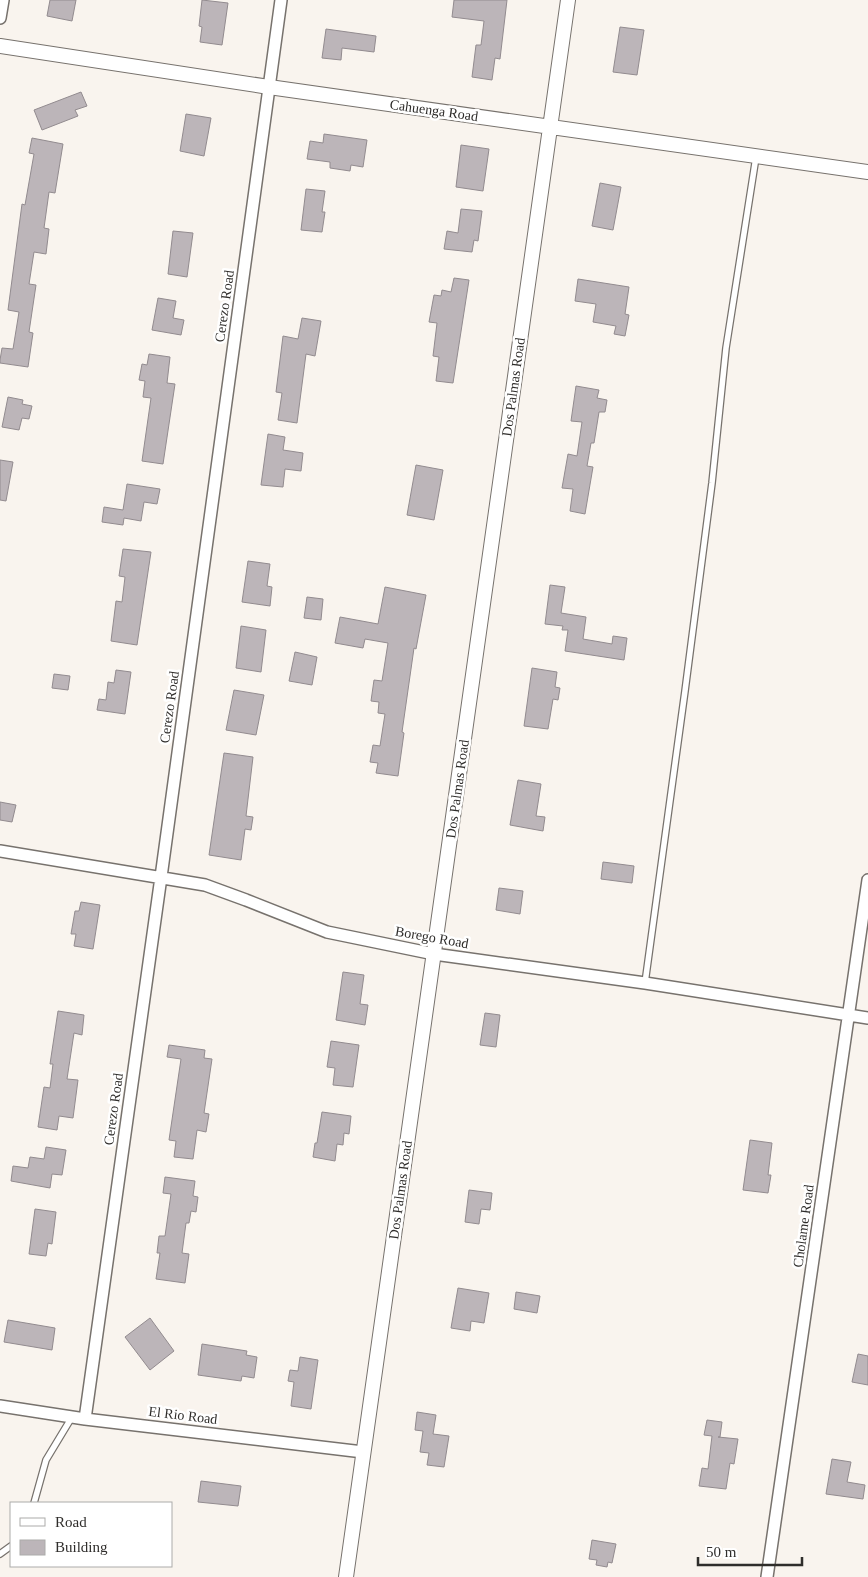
<svg xmlns="http://www.w3.org/2000/svg" width="868" height="1577" font-family="'Times New Roman',serif">
  <style>
    .building { fill: #bcb5b9; stroke: #928b8f }
    .lines { fill: none; stroke-linecap: round; stroke-linejoin: round }
    .service-casing { stroke: #77726d; stroke-width: 8 }
    .minor-casing { stroke: #77726d; stroke-width: 14 }
    .tertiary-casing { stroke: #77726d; stroke-width: 16 }
    .service { stroke: #fff; stroke-width: 5.5 }
    .minor { stroke: #fff; stroke-width: 11 }
    .tertiary { stroke: #fff; stroke-width: 14 }
    .labels { text-anchor: middle; stroke-width: 5; stroke-linejoin: round; paint-order: stroke }
    .street-label { font-size: 14px; fill: #2f2d2b; stroke: #fff }
  </style>
  <rect width="100%" height="100%" fill="#f9f4ee"/>
  <path class="building" d="M50,0H76L72,21L47,16Z
    M202,0L228,3L222,45L200,42L202,27L199,26Z
    M454,0H507L500,59L495,58L492,80L472,77L476,45H481L484,21L452,17Z
    M620,27L644,30L637,75L613,72Z
    M326,29L376,36L374,52L342,48L341,60L322,58Z
    M81,92L87,106L75,110L78,116L42,130L34,110Z
    M186,114L211,118L204,156L180,151Z
    M324,134L367,140L363,167L351,165L350,171L330,168V162L307,159L310,141L323,143Z
    M32,138L63,144L55,193L49,192L44,228L49,229L46,254L34,252L29,284L36,285L29,332L33,333L28,367L0,363V360L2,348L13,349L19,312L8,310L22,204L25,205L34,154L29,153Z
    M461,145L489,149L483,191L456,187Z
    M600,183L621,187L613,230L592,226Z
    M306,189L325,191L322,212H325L322,232L301,230Z
    M461,209L482,211L478,241L474,240L472,252L444,249L447,231L458,233Z
    M173,231L193,233L187,277L168,274Z
    M454,278L469,280L453,383L436,381L439,357L433,356L437,323L429,322L434,295L441,296L442,290L451,292Z
    M578,279L629,287L625,314L629,315L625,336L614,334L616,326L593,322L596,304L575,301Z
    M158,298L176,301L173,318L184,320L181,335L152,330Z
    M302,318L321,321L315,356L306,354L297,423L278,420L282,393L276,392L283,336L298,339Z
    M149,354L170,357L167,383L175,384L163,464L142,461L151,398L143,397L145,381L139,380L142,364L147,365Z
    M576,386L599,390L597,398L607,400L605,412H599L594,443H591L587,466L593,467L585,514L570,511L573,489L562,488L568,454L577,456L582,422L571,421Z
    M8,397L23,400L22,404L32,406L29,419L22,418L19,430L2,427Z
    M268,434L285,437L283,450L303,453L301,471L285,469L283,487L261,485Z
    M0,460L13,462L6,501L0,500Z
    M416,465L443,470L434,520L407,515Z
    M127,484L160,489L157,504L144,502L141,521L124,518L123,525L102,522L104,507L123,510Z
    M123,549L151,552L137,645L111,641L116,601L122,602L125,577L119,576Z
    M248,561L270,564L267,586L272,587L270,606L242,602Z
    M550,585L565,587L561,613L586,617L583,639L612,644L613,636L627,638L624,660L565,651L568,630H562L563,626L545,624Z
    M385,587L426,595L416,649L414,648L402,732L404,733L398,776L376,773L378,763L370,762L373,745L380,746L385,714L378,713L379,702L371,701L374,680L382,681L388,643L365,639L363,648L335,643L340,617L378,624Z
    M307,597L323,599L321,620L304,618Z
    M241,626L266,630L261,672L236,668Z
    M295,652L317,657L312,685L289,681Z
    M532,668L557,672L555,687L560,688L558,700L553,699L548,729L524,726Z
    M116,670L131,672L125,714L97,710L99,699L106,700L108,682L114,683Z
    M54,674L70,676L68,690L52,688Z
    M234,690L264,695L256,735L226,730Z
    M224,753L253,757L246,816L253,817L251,830L245,829L241,860L209,855Z
    M518,780L541,784L536,816L545,817L543,831L510,825Z
    M0,802L16,805L12,822L0,820Z
    M603,862L634,866L632,883L601,879Z
    M499,888L523,891L520,914L496,910Z
    M81,902L100,905L93,949L74,946L76,934H71L75,911H79Z
    M343,972L364,975L360,1004L368,1005L365,1025L336,1020Z
    M58,1011L84,1015L82,1035L74,1033L67,1079L78,1080L73,1118L59,1116L57,1130L38,1127L44,1087L50,1088L53,1064H50Z
    M485,1013L500,1015L496,1047L480,1045Z
    M331,1041L359,1045L353,1087L333,1085L335,1068L327,1067Z
    M169,1045L205,1050L204,1058L212,1059L204,1113L209,1114L206,1132L197,1130L193,1159L174,1157L176,1141L169,1140L181,1059L167,1057Z
    M322,1112L351,1116L349,1134L344,1133L343,1145L337,1144L335,1161L313,1157L315,1143H317Z
    M750,1140L772,1143L768,1175H771L768,1193L743,1190Z
    M46,1147L66,1150L62,1175L52,1174L50,1188L11,1181L13,1166L28,1168L30,1157L44,1159Z
    M165,1177L195,1181L193,1196L198,1197L196,1212L191,1211L189,1223H186L182,1253L189,1254L185,1283L156,1279L160,1253H157L159,1236H165L171,1194L163,1193Z
    M469,1190L492,1193L490,1210L481,1209L479,1224L465,1222Z
    M35,1209L56,1212L52,1244L48,1243L46,1256L29,1254Z
    M458,1288L489,1293L484,1323L471,1321L470,1331L451,1328Z
    M516,1292L540,1296L537,1313L514,1309Z
    M150,1318L174,1351L150,1370L125,1337Z
    M8,1320L55,1328L52,1350L4,1342Z
    M202,1344L247,1351L246,1355L257,1357L254,1378L242,1376L241,1381L198,1375Z
    M858,1354L868,1356V1385L852,1382Z
    M300,1357L318,1360L311,1409L291,1406L294,1382L288,1381L290,1370L298,1371Z
    M417,1412L436,1415L433,1434L449,1436L444,1467L427,1465L429,1453L420,1452L423,1431L415,1430Z
    M707,1420L722,1422L720,1437H718L738,1439L734,1464L730,1463L726,1489L699,1486L702,1468L708,1469L712,1436L704,1435Z
    M832,1459L851,1462L847,1482L865,1485L863,1499L826,1494Z
    M201,1481L241,1486L238,1506L198,1502Z
    M592,1540L616,1544L612,1563L608,1562L607,1567L596,1565L597,1560L589,1559Z"/>
  <g class="lines">
    <defs>
      <path id="service" d="M645,983L685,691L712,483L726,348L756,157
        M34,1503L46,1460L72,1417
        M0,1554L11,1546"/>
      <path id="minor" d="M0,18L3,0
        M0,851L205,885L246,900L327,932L434,954L645,983L868,1018
        M0,1406L85,1419L363,1452
        M85,1419L161,877L281,0
        M767,1577L868,880"/>
      <path id="tertiary" d="M0,46L269,87L868,172
        M346,1577L568,0"/>
    </defs>
    <use href="#service" class="service-casing"/>
    <use href="#minor" class="minor-casing"/>
    <use href="#tertiary" class="tertiary-casing"/>
    <use href="#service" class="service"/>
    <use href="#minor" class="minor"/>
    <use href="#tertiary" class="tertiary"/>
  </g>
  <g class="labels">
    <g class="street-label">
      <text transform="translate(434 110) rotate(8)" y="5">Cahuenga Road</text>
      <text transform="translate(224 306) rotate(-82)" y="5">Cerezo Road</text>
      <text transform="translate(513 387) rotate(-82)" y="5">Dos Palmas Road</text>
      <text transform="translate(169 707) rotate(-82)" y="5">Cerezo Road</text>
      <text transform="translate(457 789) rotate(-82)" y="5">Dos Palmas Road</text>
      <text transform="translate(432 937) rotate(10)" y="5">Borego Road</text>
      <text transform="translate(113 1109) rotate(-82)" y="5">Cerezo Road</text>
      <text transform="translate(400 1190) rotate(-82)" y="5">Dos Palmas Road</text>
      <text transform="translate(803 1226) rotate(-82)" y="5">Cholame Road</text>
      <text transform="translate(183 1415) rotate(7)" y="5">El Rio Road</text>
    </g>
  </g>
  <rect x="10" y="1502" width="162" height="65" fill="#ffffff" stroke="#acabaa"/>
  <rect x="20" y="1518" width="25" height="8" fill="#ffffff" stroke="#acabaa"/>
  <text x="55" y="1527" font-size="15" fill="#2f2d2b">Road</text>
  <rect x="20" y="1540" width="25" height="15" fill="#bcb5b9" stroke="#acabaa"/>
  <text x="55" y="1552" font-size="15" fill="#2f2d2b">Building</text>
  <path d="M698 1557v8h104v-8" fill="none" stroke="#2f2d2b" stroke-width="2.5"/>
  <text x="706" y="1557" font-size="15" fill="#2f2d2b" stroke="#ffffff" stroke-width="4" paint-order="stroke">50 m</text>
</svg>
